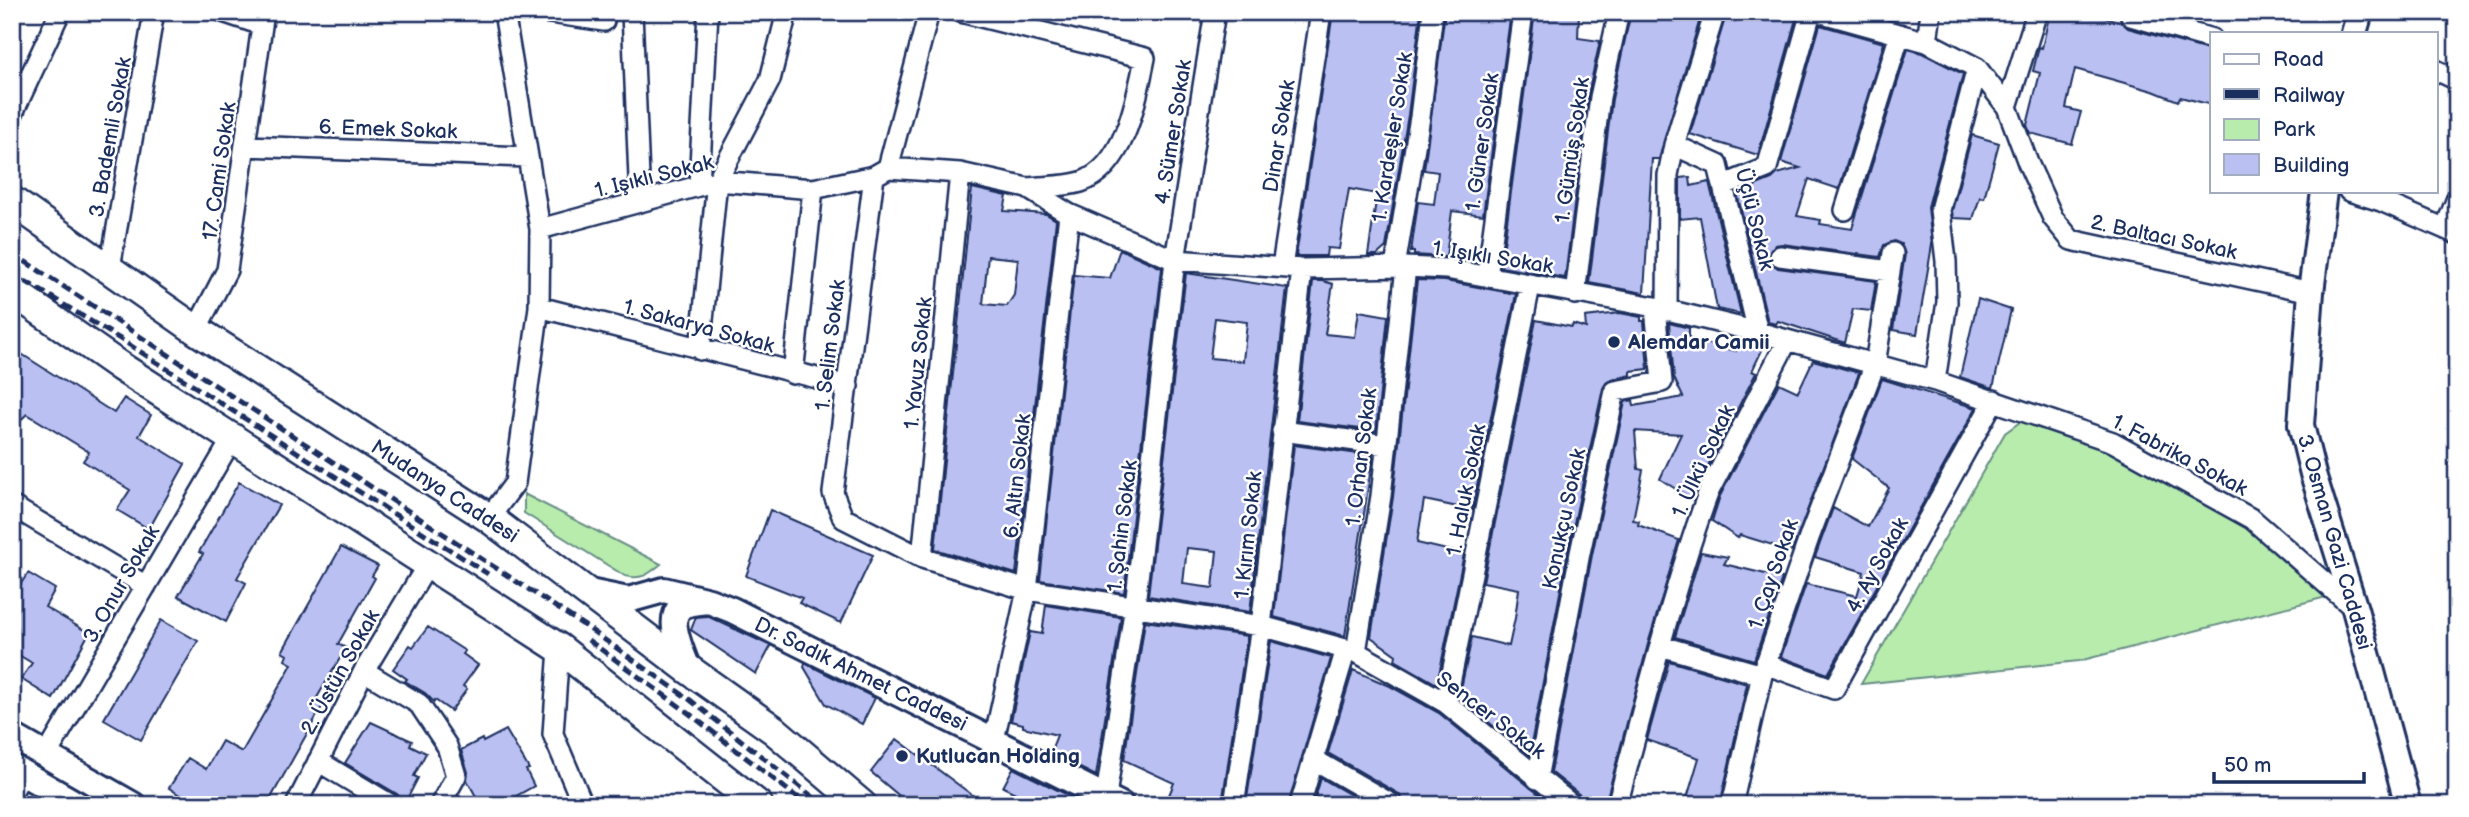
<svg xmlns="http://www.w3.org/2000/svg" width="2469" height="817" font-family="'Balsamiq Sans',sans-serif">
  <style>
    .green { fill: #b7ecad; stroke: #698e86; stroke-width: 2 }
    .building { fill: #bbc0f2; stroke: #1b2f5e; stroke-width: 2; fill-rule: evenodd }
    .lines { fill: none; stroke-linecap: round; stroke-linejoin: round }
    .minor-casing { stroke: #1b2f5e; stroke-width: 24 }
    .major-casing { stroke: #1b2f5e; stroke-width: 30 }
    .highway-casing { stroke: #1b2f5e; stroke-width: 33 }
    .minor { stroke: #fff; stroke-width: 19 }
    .major { stroke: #fff; stroke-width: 24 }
    .highway { stroke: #fff; stroke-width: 28 }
    .rail { stroke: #1b2f5e; stroke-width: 5; stroke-dasharray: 10 5; stroke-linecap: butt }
    .poi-dot { fill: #1b2f5e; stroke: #fff; stroke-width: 2.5 }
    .labels { text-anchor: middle; stroke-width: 5; stroke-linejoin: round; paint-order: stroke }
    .street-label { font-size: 21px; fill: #1b2f5e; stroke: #fff }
    .poi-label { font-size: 21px; font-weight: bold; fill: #1b2f5e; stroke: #fff; text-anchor: start }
  </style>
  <rect width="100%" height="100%" fill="#fff"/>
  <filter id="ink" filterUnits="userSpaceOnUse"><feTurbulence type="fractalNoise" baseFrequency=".0143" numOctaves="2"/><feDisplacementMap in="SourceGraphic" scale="14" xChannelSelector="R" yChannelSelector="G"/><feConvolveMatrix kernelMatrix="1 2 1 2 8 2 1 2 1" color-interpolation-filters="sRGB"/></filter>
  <g filter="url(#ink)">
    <path class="green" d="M2038,421L2119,452L2251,528L2334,595L2079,661L1861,684L2005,433L2020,422Z
      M524,494L661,564C649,574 642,580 625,576L524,513Z"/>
    <path class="building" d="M1333,12H1421L1408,115L1386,247L1377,255H1368L1377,194L1349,189L1339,249L1327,248L1326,256H1296Z
      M1445,12H1511L1483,215L1452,211L1446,257L1414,255V252H1411L1418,202L1434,204L1438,172L1424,170Z
      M1535,12H1579L1578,38L1600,41L1588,95L1565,278L1501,267Z
      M1631,12H1702L1659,159H1652L1644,293L1589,283L1612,99Z
      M1727,12H1770L1796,19L1758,155L1690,134Z
      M2050,12H2078L2120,21L2128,28L2212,51V105L2180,97L2178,101L2153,91L2075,69L2066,108L2081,112L2072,144L2030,133L2027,125L2040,73L2033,71L2039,47L2042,48Z
      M1820,25L1884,43L1839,189L1809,179L1797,216L1821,220L1820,224L1852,229L1908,49L1922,53L1963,74L1928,207L1932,245L1917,334L1893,330L1905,254L1901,244L1894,241L1884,245L1880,257L1782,244L1775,245L1768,254V260L1778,268L1876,281L1871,311L1853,309L1845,343L1778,321L1776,324L1768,322L1737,193L1772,179L1777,174L1800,168L1781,162Z
      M1972,135L1999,143L1984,198L1980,197L1973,219L1953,218L1952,211Z
      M1690,177L1691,186L1709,182L1741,314L1717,309L1700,217L1680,219V178Z
      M972,188L1007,196L1004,211L1046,214L1056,220L1016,574L935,549ZM988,256L1018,259L1014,295L1007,306L983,304Z
      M1120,249L1162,268L1124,593L1040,580L1074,275L1110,278Z
      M1186,273L1287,288L1250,612L1148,596ZM1215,318L1247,322L1243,361L1210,358ZM1187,548L1217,551L1213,588L1183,584Z
      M1417,280L1445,281L1516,294L1472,510L1424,500L1417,543L1464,554L1437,684L1395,660L1396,655L1371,637L1393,497Z
      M1313,281H1323L1333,284L1325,334L1355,337L1359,311L1388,316L1376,431L1297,421Z
      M1978,299L2011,310L1993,388L1960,377Z
      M1620,313L1641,317V321H1644L1648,369L1631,371V375L1612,379L1606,383L1603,388L1568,551L1529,755L1459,698L1472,637L1509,646L1515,618L1519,589L1483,582L1536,320L1572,327L1573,324L1586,328L1585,317Z
      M1669,323L1689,328V339L1736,351L1740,340L1764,346L1752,371L1756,373L1698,485L1693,500L1660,479L1681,434L1635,431L1638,469L1643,470L1633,520L1639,521L1638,525L1679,540L1648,644L1605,805H1584L1580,795L1551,772L1592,555L1625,402L1633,400L1634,406L1683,397L1674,378Z
      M20,353L114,413L124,398L151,415L139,436L185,464L149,529L117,510L130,490L83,461L89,452L27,414L12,428V365Z
      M1813,360L1859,373L1792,551L1740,535L1738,538L1712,521L1720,496L1779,383L1798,392Z
      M1882,379L1976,408L1828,674L1781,657L1806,584L1857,596L1864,572L1815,557L1833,508L1868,527L1889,488L1852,459Z
      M1294,445L1373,456L1345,636L1274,617Z
      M239,482L279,505L237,578L246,583L226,622L178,596L203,554L199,552Z
      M770,510L873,555L841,623L799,603L802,598L746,576Z
      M341,547L378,566L372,576L375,578L338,644L346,648L315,701L323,705L267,805H195L169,788L188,758L206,769L222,741L242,752L292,664L285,660L287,655L282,652Z
      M1701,552L1728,557L1724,564L1782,578L1754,660L1675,637Z
      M28,573L55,589L45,607L89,633L53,699L21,679L32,663L12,651V597Z
      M1046,605L1121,617L1096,776L1050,753L1057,735L1023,727V724L1011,721L1030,632L1042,634Z
      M707,616L771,646L756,674L691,630L696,617Z
      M161,620L198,641L141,740L104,719Z
      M1145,621L1247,636L1222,804L1209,798L1207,805H1165L1174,783L1124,760Z
      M428,627L465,651L463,654L478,665L463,686L467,689L451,711L435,700L434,702L425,693L405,681L407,679L393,669L410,645L413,647Z
      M1271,641L1331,658L1288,805H1246Z
      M1669,661L1747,684L1720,805H1685L1699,758L1647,740Z
      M805,663L875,698L862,724L826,704L804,667Z
      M1353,670L1390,686L1439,713L1552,805H1496L1485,797L1480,805H1405L1399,794L1328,753Z
      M371,722L412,741L410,745L426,753L414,776L418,778L405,803L397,794L345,763Z
      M506,730L529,769L526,770L534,786L511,799L514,805H483L480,799L478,800L467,780L468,772L461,750L482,739L483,742Z
      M897,739L960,786L986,805H910L871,772Z
      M1013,768L1084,803L1083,805H1040L1003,787Z
      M1321,778L1368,805H1313Z"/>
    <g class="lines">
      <defs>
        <path id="minor" d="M223,12L262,25
          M543,12L604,21
          M632,12L640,202
          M961,12L1145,58C1137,97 1125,168 1081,182C1065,187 1044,186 1027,188
          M1819,12L1927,42L1977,68L2007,107L2028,163L2053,218L2071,240L2311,292
          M2131,16L2212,39
          M1927,42L1931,12
          M2436,70L2457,80
          M2007,107L2037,12
          M12,115L60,12
          M1674,145L1718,165L1758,332
          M247,146L527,157
          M888,168L929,12
          M874,176L833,493L843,518L922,558L1027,590L1261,626L1356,652L1446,703L1572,805
          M699,185L708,12
          M1724,185L1767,168L1811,12
          M2349,191L2381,201L2457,234
          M1845,210L1900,34
          M540,229L717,181L813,189L874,176L888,168L960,173L1027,188L1069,214L1175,260L1302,269L1406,267L1446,269L1655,307L1758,332L1935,381L2113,442L2252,519L2355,609
          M2445,229L2457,198
          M1780,256L1890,271
          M1282,267L1321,12
          M1395,267L1420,117L1433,12
          M110,268L154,12
          M1487,277L1523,12
          M1575,294L1600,97L1619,12
          M539,307L848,386
          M1667,311L1668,175L1674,145L1715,12
          M196,330L227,270L264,12
          M700,350L717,181L770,80L787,12
          M793,374L813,189
          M1935,381L1947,302L1946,261L1940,210L1977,68
          M1282,431L1386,445
          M12,506L146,586
          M489,518L515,483L539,307L540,229L504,12
          M922,558L960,173
          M1661,646L1762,675
          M559,648L553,734L583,805
          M1356,652L1381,496L1406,267
          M1765,664L1834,689L1994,400
          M364,671L419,704L447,746L456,776L440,805
          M1446,703L1530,286
          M994,740L1027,590L1069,214
          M46,756L235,434
          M1313,759L1393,805
          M318,761L391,805
          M1537,779L1580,553L1615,391L1662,382L1655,307
          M12,792L23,773
          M1106,796L1135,605L1175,260L1215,12
          M296,805L364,671L428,564
          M1234,805L1261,626L1302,269
          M1300,805L1346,649
          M1617,805C1646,700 1671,593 1709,491L1787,341
          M1732,805L1762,675L1810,535L1875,364L1893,253"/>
        <path id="major" d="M2354,33L2360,12
          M2324,191L2311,292L2301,425L2313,474L2355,609L2408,805
          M589,592L628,600L664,590L709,601L732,610L1121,805
          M688,669C683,654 666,621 680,608C687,602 700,602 708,601
          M12,736L133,805
          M12,767L78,805"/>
        <path id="highway" d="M12,201L196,330L489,518L688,669L774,730L862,805
          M12,291L121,367L559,648L758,805"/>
      </defs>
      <use href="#minor" class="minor-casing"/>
      <use href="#major" class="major-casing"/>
      <use href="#highway" class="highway-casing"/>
      <use href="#minor" class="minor"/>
      <use href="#major" class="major"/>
      <use href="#highway" class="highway"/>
      <path class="rail" d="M12,253L588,628L689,699L823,805
        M12,273L125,342L488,574
        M588,640L682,708L807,805"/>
    </g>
  </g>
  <g class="poi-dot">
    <circle cx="1614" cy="342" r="7"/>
    <circle cx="902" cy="756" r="7"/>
  </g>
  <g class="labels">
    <g class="street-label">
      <text transform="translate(388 129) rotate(2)" y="7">6. Emek Sokak</text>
      <text transform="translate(1173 132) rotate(-81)" y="7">4. Sümer Sokak</text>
      <text transform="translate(1279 136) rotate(-81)" y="7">Dinar Sokak</text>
      <text transform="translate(110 137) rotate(-80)" y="7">3. Bademli Sokak</text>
      <text transform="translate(1392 137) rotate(-81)" y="7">1. Kardeşler Sokak</text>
      <text transform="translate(1482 142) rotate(-82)" y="7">1. Güner Sokak</text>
      <text transform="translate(1572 150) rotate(-82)" y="7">1. Gümüş Sokak</text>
      <text transform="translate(219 171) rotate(-82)" y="7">17. Cami Sokak</text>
      <text transform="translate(654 176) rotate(-14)" y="7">1. Işıklı Sokak</text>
      <text transform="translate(1755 219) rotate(76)" y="7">Üçlü Sokak</text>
      <text transform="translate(2164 237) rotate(12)" y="7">2. Baltacı Sokak</text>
      <text transform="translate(1493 257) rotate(9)" y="7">1. Işıklı Sokak</text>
      <text transform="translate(699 326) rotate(15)" y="7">1. Sakarya Sokak</text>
      <text transform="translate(830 345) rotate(-83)" y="7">1. Selim Sokak</text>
      <text transform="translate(918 363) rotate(-84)" y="7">1. Yavuz Sokak</text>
      <text transform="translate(2180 455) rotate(28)" y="7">1. Fabrika Sokak</text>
      <text transform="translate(1361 457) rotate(-83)" y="7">1. Orhan Sokak</text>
      <text transform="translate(1703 461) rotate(-65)" y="7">1. Ülkü Sokak</text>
      <text transform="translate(1017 476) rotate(-84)" y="7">6. Altın Sokak</text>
      <text transform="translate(1466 490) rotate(-79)" y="7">1. Haluk Sokak</text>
      <text transform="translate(445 491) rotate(33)" y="7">Mudanya Caddesi</text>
      <text transform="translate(1564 519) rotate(-78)" y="7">Konukçu Sokak</text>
      <text transform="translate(1122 526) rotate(-83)" y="7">1. Şahin Sokak</text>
      <text transform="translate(1248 535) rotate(-84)" y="7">1. Kırım Sokak</text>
      <text transform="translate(2335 542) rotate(74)" y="7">3. Osman Gazi Caddesi</text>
      <text transform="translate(1877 565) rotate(-61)" y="7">4. Ay Sokak</text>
      <text transform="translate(1773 574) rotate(-71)" y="7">1. Çay Sokak</text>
      <text transform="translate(121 584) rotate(-60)" y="7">3. Onur Sokak</text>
      <text transform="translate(340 672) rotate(-61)" y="7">2. Üstün Sokak</text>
      <text transform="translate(861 674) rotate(26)" y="7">Dr. Sadık Ahmet Caddesi</text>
      <text transform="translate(1491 715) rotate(37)" y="7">Sencer Sokak</text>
    </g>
    <g class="poi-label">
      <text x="1628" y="349">Alemdar Camii</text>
      <text x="916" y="763">Kutlucan Holding</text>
    </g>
  </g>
  <rect width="2469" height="817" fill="none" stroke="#fff" stroke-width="42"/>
  <rect x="21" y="21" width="2427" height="775" fill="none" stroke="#1b2f5e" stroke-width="2.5" filter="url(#ink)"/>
  <rect x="2210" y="32" width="228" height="161" fill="#ffffff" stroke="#a4acbf" stroke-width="2"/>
  <rect x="2224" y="54" width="35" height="10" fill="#ffffff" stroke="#a4acbf" stroke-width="2"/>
  <text x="2273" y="66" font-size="21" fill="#1b2f5e">Road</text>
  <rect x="2224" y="89" width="35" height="10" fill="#1b2f5e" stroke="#a4acbf" stroke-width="2"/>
  <text x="2273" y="102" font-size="21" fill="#1b2f5e">Railway</text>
  <rect x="2224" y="119" width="35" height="21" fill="#b7ecad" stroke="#a4acbf" stroke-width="2"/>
  <text x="2273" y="136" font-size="21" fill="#1b2f5e">Park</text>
  <rect x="2224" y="154" width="35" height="21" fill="#bbc0f2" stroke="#a4acbf" stroke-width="2"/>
  <text x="2273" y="172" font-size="21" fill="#1b2f5e">Building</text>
  <path d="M2214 772v10h150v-10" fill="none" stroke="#1b2f5e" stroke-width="3.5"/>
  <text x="2224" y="772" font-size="21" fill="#1b2f5e" stroke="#ffffff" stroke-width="5" paint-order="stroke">50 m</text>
</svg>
